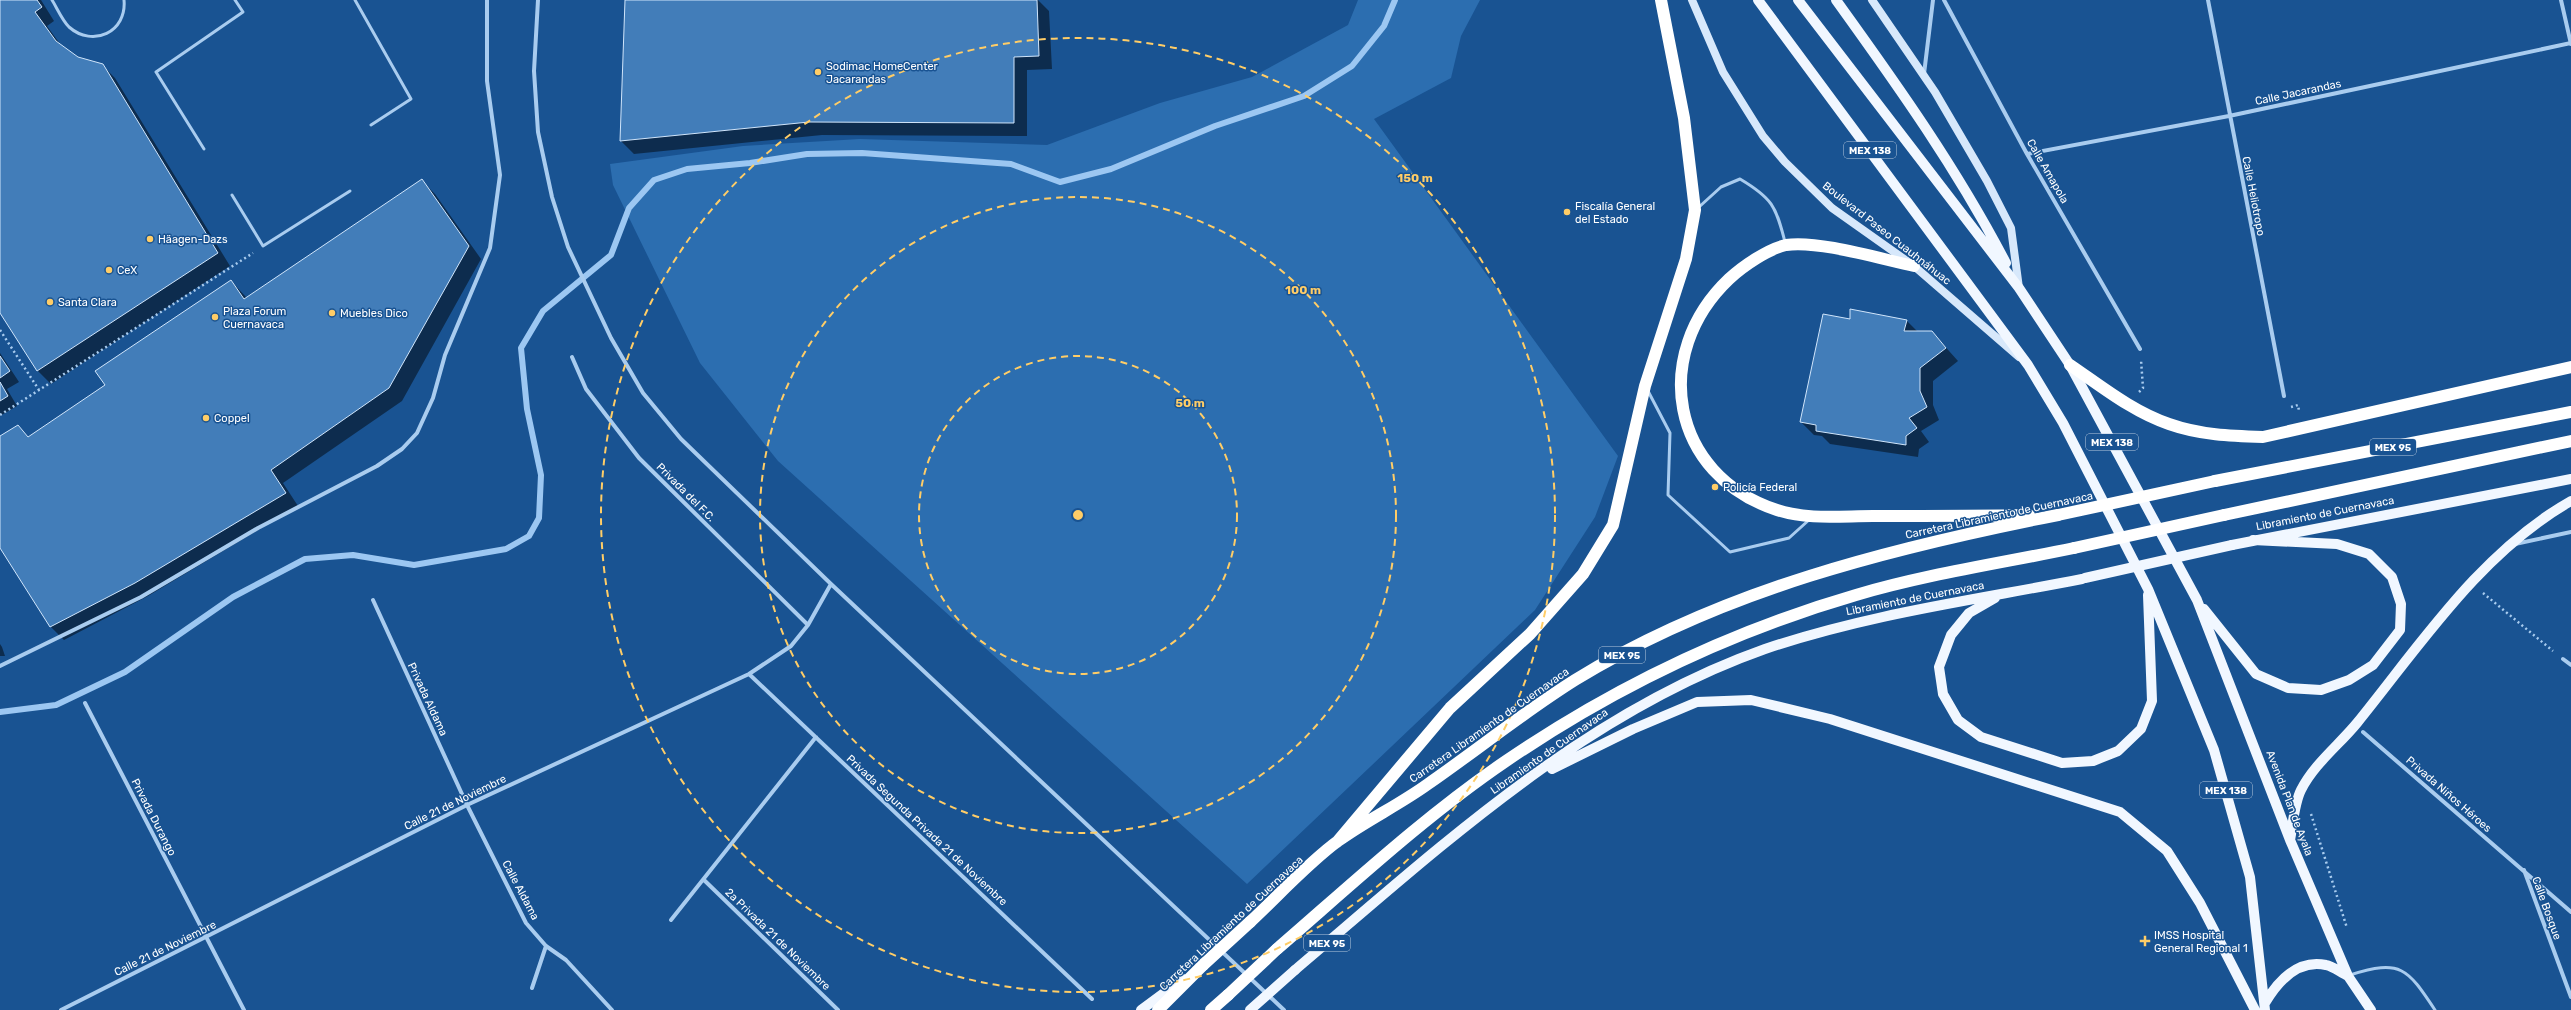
<svg xmlns="http://www.w3.org/2000/svg" width="2571" height="1010" font-family="Rubik,sans-serif">
  <style>
    .green { fill: #2c6eb0 }
    .shadow { fill: #0007 }
    .lines { fill: none; stroke-linecap: round; stroke-linejoin: round }
    .stream { stroke: #9cc7f2; stroke-width: 6 }
    .building { fill: #427db9; stroke: #d0e5fb }
    .path { stroke: #a9ccef; stroke-width: 2.5; stroke-dasharray: 2 3; stroke-linecap: butt }
    .lane { stroke: #a9ccef; stroke-width: 3 }
    .street { stroke: #a9ccef; stroke-width: 4 }
    .secondary { stroke: #d7e8fb; stroke-width: 8 }
    .primary { stroke: #f1f7ff; stroke-width: 10 }
    .highway { stroke: #fff; stroke-width: 12 }
    .primary-bridge { stroke: #f1f7ff; stroke-width: 10 }
    .highway-bridge { stroke: #fff; stroke-width: 12 }
    .ring { fill: none; stroke: #ffcd67; stroke-width: 2; stroke-dasharray: 7 5 }
    .poi-dot { fill: #ffcd67; stroke: #195392; stroke-width: 1.5 }
    .labels { text-anchor: middle; stroke-width: 3; stroke-linejoin: round; paint-order: stroke }
    .shield { fill: #195392; stroke: #bacbde; stroke-width: 1 }
    .shield-label { font-size: 10px; font-weight: bold; fill: #fff }
    .poi-label { font-size: 11px; fill: #fff; stroke: #195392; text-anchor: start }
    .street-label { font-size: 11px; fill: #fff; stroke: #195392 }
    .centre { fill: #ffcd67; stroke: #195392; stroke-width: 2 }
    .ring-label { font-size: 12px; text-anchor: middle; font-weight: bold; fill: #ffcd67; stroke: #195392; stroke-width: 3; stroke-linejoin: round; paint-order: stroke }
  </style>
  <rect width="100%" height="100%" fill="#195392"/>
  <path class="green" d="M1358,0H1480L1461,36L1451,78L1374,119L1618,456L1595,517L1535,610L1247,884L778,461L700,363L613,185L610,164L743,146L860,139L1047,145L1160,103L1252,77L1348,25Z"/>
  <path class="shadow" d="M0,0H41L54,21L47,26L63,48L77,58L102,65L115,78L230,266L51,384L38,371L0,312Z
    M626,0H1038L1049,11L1052,69L1027,70V136L822,135L634,154L621,141Z
    M422,181L435,194L481,259L402,401L283,483L298,506L148,596L64,640L51,627L0,546V438L17,426L29,438L107,385L231,281L247,298Z
    M1851,320L1907,321L1918,332H1932L1958,361L1933,381V405L1939,420L1921,431L1929,442L1919,449L1918,457L1830,444L1822,436L1814,435L1801,422Z
    M0,353L19,382L7,389L17,406L0,416Z
    M0,644L2,647L5,656H0Z"/>
  <g class="lines">
    <path class="stream" d="M0,712L56,705L125,672L233,597L305,559L353,555L414,565L506,549L529,536L539,518L541,475L527,409L521,348L543,311L611,255L629,208L654,180L687,169L750,163L807,154L862,153L1011,164L1060,182L1111,169L1215,126L1304,96L1352,66L1384,26L1395,0"/>
  </g>
  <path class="building" d="M0,0H37L42,7L35,12L56,41L78,57L103,64L218,253L37,371L0,313Z
    M625,0H1037L1039,56L1014,57V123L809,122L620,141Z
    M422,179L469,246L389,388L271,470L286,493L135,583L50,627L0,548V436L18,425L28,437L105,385L95,371L231,280L244,299Z
    M1850,309L1907,320L1904,331H1932L1946,348L1920,368V391L1927,407L1909,418L1917,428L1906,436V445L1816,431V425L1800,422L1823,314L1850,319Z
    M0,356L10,371L0,378Z
    M0,382L8,396L0,401Z"/>
  <g class="lines">
    <path class="path" d="M0,330L39,390
      M2139,392L2143,388L2141,360
      M2291,407L2298,405L2299,411
      M0,415L253,253
      M2483,593L2553,651
      M2311,814L2347,928"/>
    <path class="lane" d="M52,0C57,8 62,20 69,27C93,48 127,32 124,0
      M355,0L411,99L371,125
      M204,149L156,72L243,12L235,0
      M232,195L263,246L350,191
      M1699,207L1721,187L1740,179C1772,198 1776,206 1785,242
      M1648,391L1670,433L1668,495L1730,552L1789,538L1810,519
      M2350,975C2401,959 2407,968 2435,1010"/>
    <path class="street" d="M538,0L534,71L538,132L552,197L568,247L611,338L643,393L681,439L831,584L1284,1010
      M1944,0L2027,154L2140,349
      M2208,0L2284,396
      M2561,0L2571,44
      M1924,74L1933,0
      M2027,154L2229,116L2571,43
      M572,357L586,389L639,458L808,625
      M2515,544L2571,532
      M373,600L467,805L526,923L546,946L566,960L612,1010
      M2563,659L2571,665
      M0,666L141,597L258,528L377,466L402,449L417,433L433,398L445,355L490,248L500,175L487,81V0
      M749,674L1092,999
      M85,703L244,1010
      M2363,732L2571,912
      M2524,870L2571,997
      M704,880L838,1010
      M671,920L816,737
      M532,988L546,946
      M61,1010L467,805L749,674L791,646L808,625L831,584"/>
    <path class="secondary" d="M1692,0L1723,72L1763,136L1785,162L1832,208L1914,266L2019,357
      M1872,0L1935,92L1987,181L2011,228L2019,288"/>
    <path class="primary" d="M1758,0L2028,365L2063,423L2148,589L2214,750L2250,877L2265,1010
      M1798,0L2019,288L2070,365L2197,600L2290,840L2348,976L2371,1010
      M1836,0C1898,86 1957,169 2006,263
      M2232,545L2571,479
      M1995,598L1969,613L1951,635L1939,667L1943,694L1958,720L1981,737L2062,763L2093,761L2118,751L2141,729L2152,701L2148,595
      M2204,609L2256,674L2288,688L2321,690L2349,680L2373,665L2400,630L2401,604L2392,577L2369,554L2337,544L2253,540
      M1552,769L1633,729L1697,702L1751,700L1830,719L2120,812L2167,851L2200,903L2255,1010
      M2290,840C2293,825 2294,804 2301,790C2314,764 2339,745 2357,723C2421,644 2481,552 2571,501
      M1295,970C1439,848 1583,713 1765,649C1868,614 1975,600 2082,579
      M2265,1003C2278,981 2298,959 2326,965C2333,966 2341,973 2348,976
      M1141,1010L1183,979"/>
    <path class="highway" d="M1914,266C1881,259 1818,240 1786,245C1768,249 1743,266 1729,279C1650,354 1670,475 1777,510C1807,520 1841,516 1873,516C1925,516 1977,516 2029,515
      M2070,365C2101,386 2133,412 2169,424C2200,435 2231,436 2263,437L2571,367
      M2215,481L2571,412
      M2224,515L2571,441
      M1337,842L1450,708L1530,634L1583,574L1613,525L1645,386L1686,259L1695,210L1684,118L1661,0
      M1250,922C1277,897 1309,862 1338,841C1367,820 1399,805 1428,784C1477,750 1524,712 1575,680C1722,590 1891,548 2058,515
      M1277,949C1351,885 1425,816 1506,761C1613,688 1732,631 1856,595C1927,574 2002,563 2074,548
      M1158,1010L1203,965
      M1211,1010L1228,995"/>
    <path class="primary-bridge" d="M2085,578L2232,545
      M1250,1010L1295,970"/>
    <path class="highway-bridge" d="M2058,515L2215,481
      M2074,548L2224,515
      M1203,965L1250,922
      M1228,995L1277,949"/>
  </g>
  <g class="ring">
    <circle cx="1078" cy="515" r="159"/>
    <circle cx="1078" cy="515" r="318"/>
    <circle cx="1078" cy="515" r="477"/>
  </g>
  <g class="poi-dot">
    <circle cx="818" cy="72" r="4"/>
    <circle cx="1567" cy="212" r="4"/>
    <circle cx="150" cy="239" r="4"/>
    <circle cx="109" cy="270" r="4"/>
    <circle cx="50" cy="302" r="4"/>
    <circle cx="332" cy="313" r="4"/>
    <circle cx="215" cy="317" r="4"/>
    <circle cx="206" cy="418" r="4"/>
    <circle cx="1715" cy="487" r="4"/>
    <path d="M2143 935h4v4h4v4h-4v4h-4v-4h-4v-4h4z"/>
  </g>
  <g class="labels">
    <g class="shield">
      <rect x="1844" y="142" width="52" height="16" rx="3"/>
      <rect x="2086" y="434" width="52" height="16" rx="3"/>
      <rect x="2370" y="439" width="46" height="16" rx="3"/>
      <rect x="1599" y="647" width="46" height="16" rx="3"/>
      <rect x="2200" y="782" width="52" height="16" rx="3"/>
      <rect x="1304" y="935" width="46" height="16" rx="3"/>
    </g>
    <g class="shield-label">
      <text x="1870" y="154">MEX 138</text>
      <text x="2112" y="446">MEX 138</text>
      <text x="2393" y="451">MEX 95</text>
      <text x="1622" y="659">MEX 95</text>
      <text x="2226" y="794">MEX 138</text>
      <text x="1327" y="947">MEX 95</text>
    </g>
    <g class="poi-label">
      <text x="826" y="70">Sodimac HomeCenter<tspan x="826" dy="13">Jacarandas</tspan></text>
      <text x="1575" y="210">Fiscalía General<tspan x="1575" dy="13">del Estado</tspan></text>
      <text x="158" y="243">Häagen-Dazs</text>
      <text x="117" y="274">CeX</text>
      <text x="58" y="306">Santa Clara</text>
      <text x="223" y="315">Plaza Forum<tspan x="223" dy="13">Cuernavaca</tspan></text>
      <text x="340" y="317">Muebles Dico</text>
      <text x="214" y="422">Coppel</text>
      <text x="1723" y="491">Policía Federal</text>
      <text x="2154" y="939">IMSS Hospital<tspan x="2154" dy="13">General Regional 1</tspan></text>
    </g>
    <g class="street-label">
      <text transform="translate(2298 92) rotate(-12)" y="4">Calle Jacarandas</text>
      <text transform="translate(2048 171) rotate(60)" y="4">Calle Amapola</text>
      <text transform="translate(2254 196) rotate(79)" y="4">Calle Heliotropo</text>
      <text transform="translate(1887 233) rotate(38)" y="4">Boulevard Paseo Cuauhnáhuac</text>
      <text transform="translate(686 492) rotate(45)" y="4">Privada del F.C.</text>
      <text transform="translate(2325 513) rotate(-11)" y="4">Libramiento de Cuernavaca</text>
      <text transform="translate(1999 515) rotate(-12)" y="4">Carretera Libramiento de Cuernavaca</text>
      <text transform="translate(1915 598) rotate(-11)" y="4">Libramiento de Cuernavaca</text>
      <text transform="translate(428 699) rotate(65)" y="4">Privada Aldama</text>
      <text transform="translate(1489 725) rotate(-35)" y="4">Carretera Libramiento de Cuernavaca</text>
      <text transform="translate(1549 751) rotate(-35)" y="4">Libramiento de Cuernavaca</text>
      <text transform="translate(2449 794) rotate(41)" y="4">Privada Niños Héroes</text>
      <text transform="translate(455 802) rotate(-26)" y="4">Calle 21 de Noviembre</text>
      <text transform="translate(2290 803) rotate(69)" y="4">Avenida Plan de Ayala</text>
      <text transform="translate(154 817) rotate(63)" y="4">Privada Durango</text>
      <text transform="translate(927 830) rotate(43)" y="4">Privada Segunda Privada 21 de Noviembre</text>
      <text transform="translate(521 890) rotate(62)" y="4">Calle Aldama</text>
      <text transform="translate(2547 908) rotate(70)" y="4">Calle Bosque</text>
      <text transform="translate(1231 923) rotate(-43)" y="4">Carretera Libramiento de Cuernavaca</text>
      <text transform="translate(778 939) rotate(44)" y="4">2a Privada 21 de Noviembre</text>
      <text transform="translate(165 948) rotate(-26)" y="4">Calle 21 de Noviembre</text>
    </g>
  </g>
  <circle cx="1078" cy="515" r="6" class="centre"/>
  <g class="ring-label">
    <text x="1415" y="182">150 m</text>
    <text x="1303" y="294">100 m</text>
    <text x="1190" y="407">50 m</text>
  </g>
</svg>
